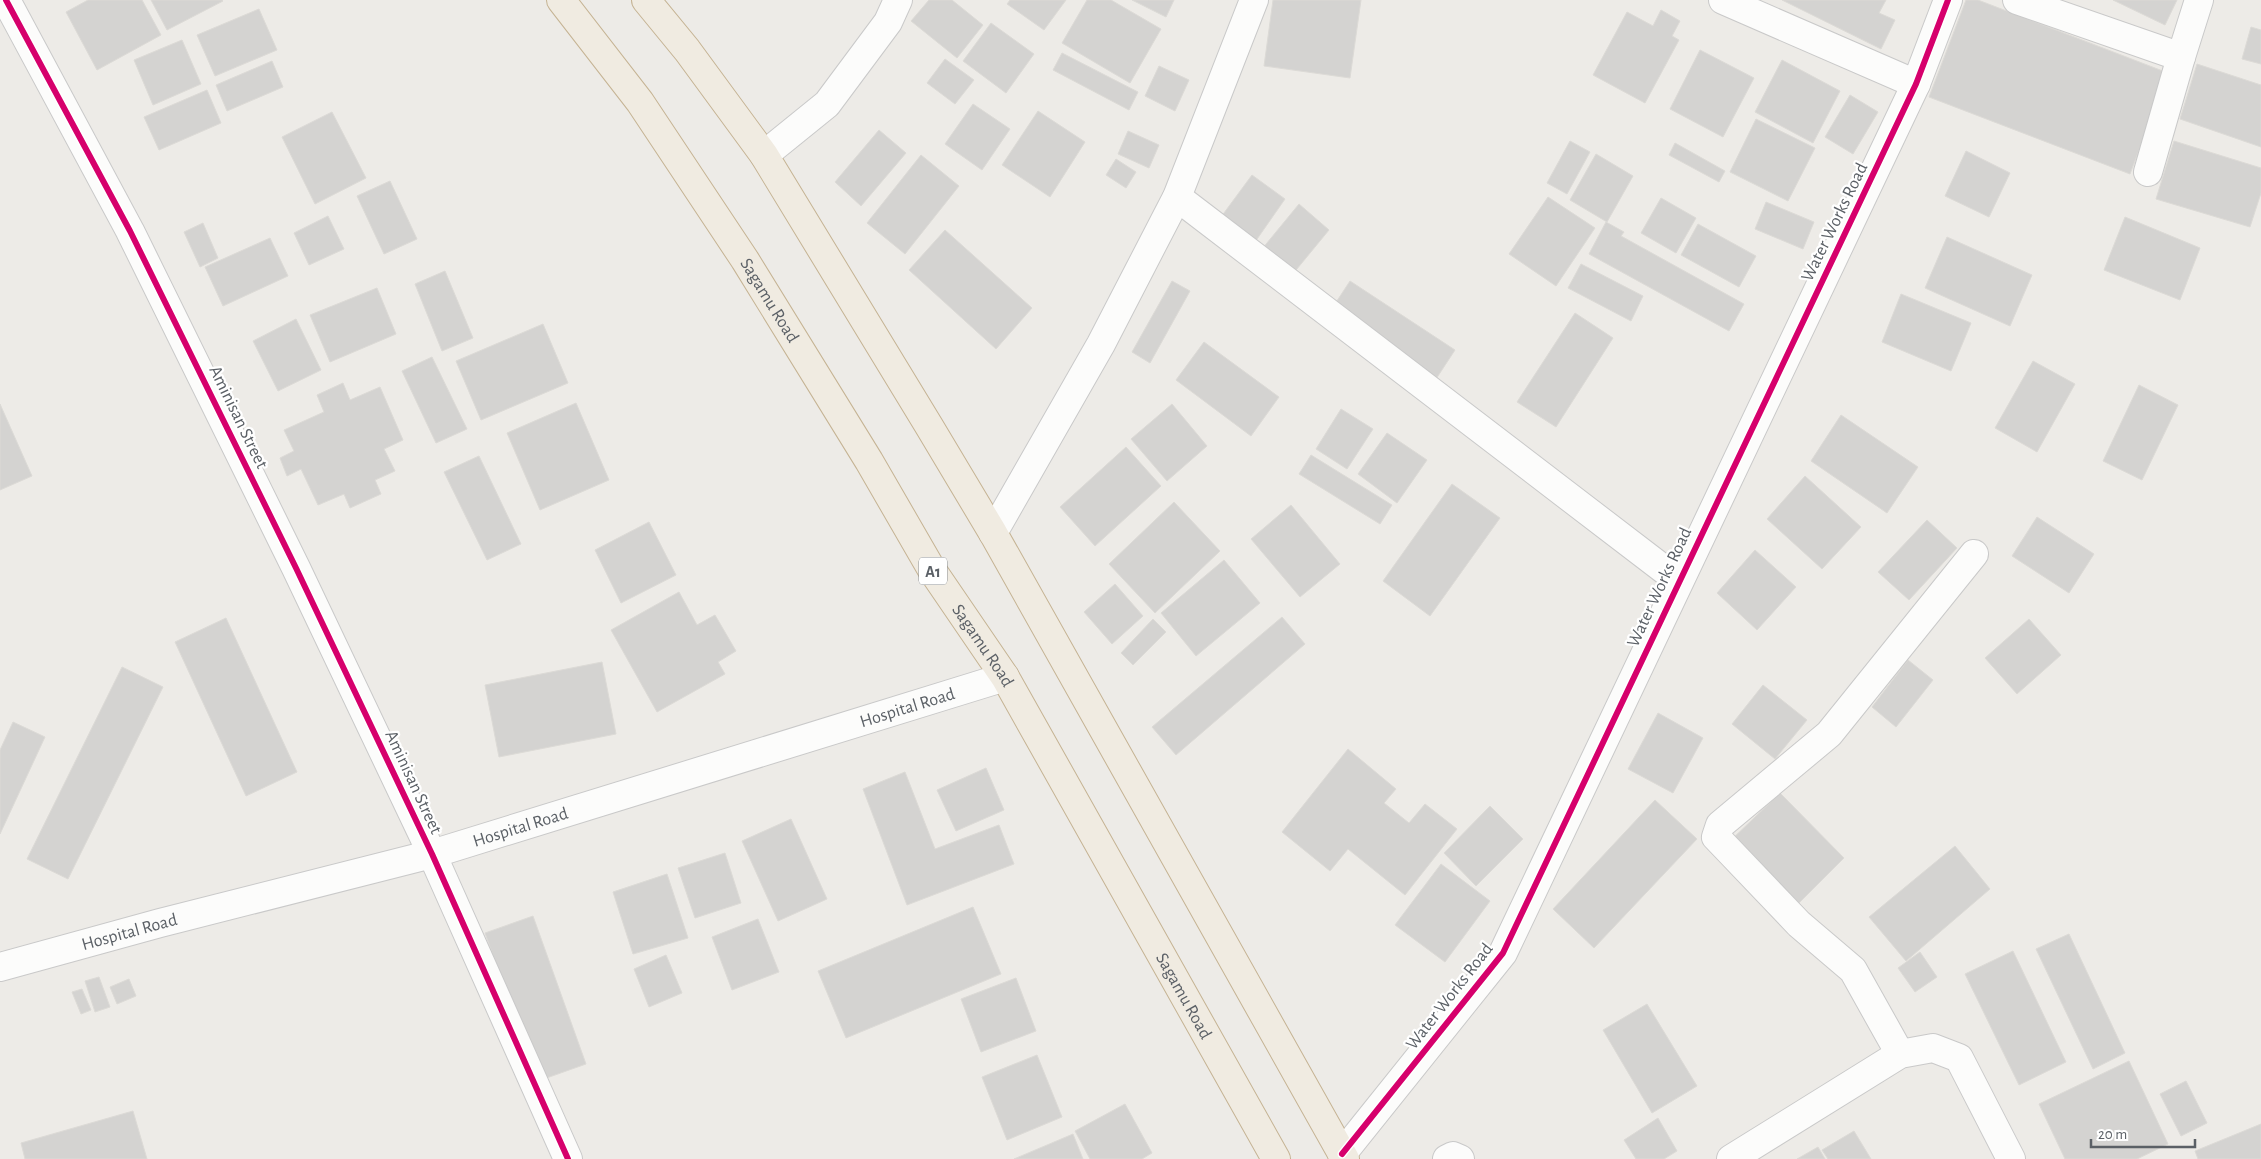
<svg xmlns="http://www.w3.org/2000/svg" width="2261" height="1159" font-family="'Alegreya Sans',sans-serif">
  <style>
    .building { fill: #d4d3d1; stroke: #dcdad6 }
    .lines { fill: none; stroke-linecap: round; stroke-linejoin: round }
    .minor-casing { stroke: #c9c9c9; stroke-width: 30 }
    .highway-casing { stroke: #c5b393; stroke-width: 30 }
    .minor { stroke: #fcfcfb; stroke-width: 28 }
    .highway { stroke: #f0ebe1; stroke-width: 28 }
    .cycleway-casing { stroke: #fff; stroke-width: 9 }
    .cycleway { stroke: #d6006c; stroke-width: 6 }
    .labels { text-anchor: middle; stroke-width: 4.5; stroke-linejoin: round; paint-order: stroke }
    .shield { fill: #fff; stroke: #8c9094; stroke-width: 1 }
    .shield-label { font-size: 16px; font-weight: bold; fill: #5b6066 }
    .street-label { font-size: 18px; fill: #5b6066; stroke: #fff }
  </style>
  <rect width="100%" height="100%" fill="#edebe7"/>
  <path class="building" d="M88,0H142L161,35L97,70L66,12Z
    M151,0H222L223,1L167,30Z
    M929,0H952L983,25L957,58L911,21Z
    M1010,0H1066L1044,30L1007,4Z
    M1087,0H1111L1161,29L1130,83L1062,43Z
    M1132,0H1174L1166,17Z
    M1273,0H1361L1350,78L1264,66Z
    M1782,0H1886L1879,13L1895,20L1881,49Z
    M1966,0H1978L2168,73L2130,174L1929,97Z
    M2113,0H2177L2165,25Z
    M259,9L277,50L215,76L197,35Z
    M1661,10L1680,21L1672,36L1679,40L1645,103L1593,75L1627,12L1653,26Z
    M991,23L1034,54L1006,93L963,61Z
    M2251,27L2261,30V64L2242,59Z
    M182,40L201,84L153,105L134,60Z
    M1700,50L1754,78L1723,137L1670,109Z
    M1062,53L1138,92L1129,110L1053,70Z
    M945,59L974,80L955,104L927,83Z
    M1782,60L1840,91L1813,143L1755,112Z
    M272,61L283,87L227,111L216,85Z
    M2197,64L2261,85V147L2180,119Z
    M1159,66L1189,80L1175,111L1145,96Z
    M207,90L221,123L159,150L144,117Z
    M1850,95L1878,112L1853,154L1825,137Z
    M973,104L1010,129L982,170L945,144Z
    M1038,111L1085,142L1050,197L1002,165Z
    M332,112L366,178L315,204L282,137Z
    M1756,119L1815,148L1788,201L1730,172Z
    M879,130L906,153L861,206L835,182Z
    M1128,131L1159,145L1149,168L1118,154Z
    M1570,141L1590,152L1567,194L1547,183Z
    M2174,141L2261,168V193L2250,227L2156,199Z
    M1675,143L1725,171L1719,182L1669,155Z
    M1966,151L2010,173L1989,217L1945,196Z
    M1596,154L1633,176L1607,222L1570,200Z
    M921,155L959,186L905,254L867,223Z
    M1116,159L1136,172L1126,188L1106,175Z
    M1252,175L1285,199L1255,242L1221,217Z
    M390,181L417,239L384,254L357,196Z
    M1548,197L1595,228L1556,286L1509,254Z
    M1661,198L1696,218L1676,253L1641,233Z
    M1766,202L1814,222L1803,249L1755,229Z
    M1299,204L1329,230L1292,275L1262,249Z
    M328,216L344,249L309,265L294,233Z
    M2125,217L2200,248L2180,300L2104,270Z
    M1606,222L1624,232L1621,236L1744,304L1729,331L1589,254Z
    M203,223L218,258L200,267L184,232Z
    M1698,224L1756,256L1739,287L1681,255Z
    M945,230L1032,308L996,349L909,270Z
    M1947,237L2032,275L2010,326L1925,288Z
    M270,238L288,276L223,306L205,267Z
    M1581,264L1643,296L1631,321L1568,288Z
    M445,271L473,338L442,351L415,284Z
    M1172,281L1190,291L1150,363L1132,352Z
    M1350,281L1455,350L1436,379L1331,310Z
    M377,288L396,334L330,362L310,315Z
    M1901,294L1971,323L1951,371L1882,342Z
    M1575,313L1613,338L1556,427L1517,402Z
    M296,319L321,370L278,391L253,341Z
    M543,324L568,383L481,420L456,361Z
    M1204,342L1279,397L1251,436L1176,380Z
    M432,357L467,429L436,443L402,371Z
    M2033,361L2075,384L2037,452L1995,428Z
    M343,383L350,400L380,387L403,440L384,449L395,471L375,480L381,494L350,508L344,494L318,505L301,469L287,476L280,458L294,451L284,430L324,412L317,395Z
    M2139,385L2178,405L2142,480L2103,461Z
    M576,403L609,480L540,510L507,433Z
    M0,404L32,476L0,490Z
    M1172,404L1207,446L1167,481L1131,439Z
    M1341,409L1373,429L1347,469L1316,449Z
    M1841,415L1918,467L1887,513L1811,461Z
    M1387,433L1427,460L1397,503L1358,474Z
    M1126,447L1161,486L1095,546L1060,507Z
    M1311,455L1392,505L1380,524L1299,474Z
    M479,456L521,544L487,560L444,472Z
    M1805,476L1861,527L1822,569L1767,519Z
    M1452,484L1500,518L1430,616L1383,581Z
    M1174,502L1220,551L1155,613L1109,564Z
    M1291,505L1340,564L1300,597L1251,539Z
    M2037,517L2094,554L2069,593L2012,556Z
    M1927,520L1957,548L1909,600L1878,572Z
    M649,522L676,575L621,603L595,550Z
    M1755,550L1796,587L1757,630L1717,593Z
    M1224,560L1260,603L1196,656L1161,613Z
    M1115,584L1143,616L1112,644L1084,612Z
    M679,592L697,625L715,615L736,651L718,662L725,674L657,712L611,630Z
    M1282,617L1305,644L1176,755L1152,727Z
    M226,618L297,772L246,796L175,642Z
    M1153,619L1166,632L1133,665L1121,653Z
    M2029,619L2061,655L2017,694L1985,658Z
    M1908,660L1933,680L1896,727L1872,707Z
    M602,662L616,734L499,757L485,685Z
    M122,667L163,687L68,879L27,859Z
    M1763,685L1807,720L1775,759L1732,724Z
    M1658,713L1703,738L1673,793L1628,769Z
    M13,722L45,737L0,834V750Z
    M1348,749L1396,789L1384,803L1409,823L1425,804L1457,829L1405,895L1348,849L1330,871L1282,832Z
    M986,768L1004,810L956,831L937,790Z
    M905,772L935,849L999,825L1014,864L907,905L863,789Z
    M1780,793L1844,858L1793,909L1729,842Z
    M1655,800L1697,839L1594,948L1553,909Z
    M1490,806L1523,839L1476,886L1444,853Z
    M791,819L827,899L778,921L742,841Z
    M1955,846L1990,889L1906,961L1869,917Z
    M725,853L741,903L695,918L678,868Z
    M1441,864L1490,901L1445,962L1395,925Z
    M667,874L688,938L633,954L613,892Z
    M973,907L1001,974L846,1038L818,971Z
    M533,916L586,1064L538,1081L485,933Z
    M758,919L779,972L732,990L712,937Z
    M2069,934L2125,1053L2093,1069L2036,949Z
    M2013,951L2066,1062L2019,1085L1965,974Z
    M1920,952L1937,977L1915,992L1898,968Z
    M666,955L682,993L649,1007L634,969Z
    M99,977L110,1007L95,1012L85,981Z
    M1016,978L1036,1031L981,1052L961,999Z
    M129,979L136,996L117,1004L110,987Z
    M82,989L91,1010L81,1014L72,992Z
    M1647,1004L1697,1086L1652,1113L1603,1030Z
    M1037,1055L1062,1117L1007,1140L982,1077Z
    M2129,1061L2168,1144L2137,1159H2065L2039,1104Z
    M2186,1081L2207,1123L2181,1136L2160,1094Z
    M1125,1104L1152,1153L1142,1159H1090L1075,1131Z
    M133,1111L147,1159H25L21,1143Z
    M1658,1118L1677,1151L1664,1159H1636L1624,1140Z
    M2261,1124V1159H2198L2195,1151Z
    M1854,1131L1871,1159H1828L1822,1150Z
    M1073,1134L1083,1159H1014Z
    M1818,1147L1825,1159H1797Z"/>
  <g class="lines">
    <defs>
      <g id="minor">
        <path d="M6,0L130,231L296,568L432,854L568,1159"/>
        <path d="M1723,0L1916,84"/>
        <path d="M2017,0L2181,57L2199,0"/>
        <path d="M764,155L827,104L888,22L898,0"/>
        <path d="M2148,172L2181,57"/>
        <path d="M1177,197L1679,581"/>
        <path d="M993,533L1101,344L1177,197L1254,0"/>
        <path id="s1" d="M0,967L160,923L432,854L1005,677"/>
        <path d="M1900,1054L1853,970L1799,924L1716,837L1720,825L1829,734L1974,554"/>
        <path d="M1342,1154L1503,953L1916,84L1948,0"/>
        <path d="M1447,1159L1453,1156L1460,1159"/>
        <path d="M1731,1159L1900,1054L1933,1048L1959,1058L2011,1159"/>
      </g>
      <g id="highway">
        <path id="s2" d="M561,0L640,102L745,260L869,461L932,570L1005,677L1276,1159"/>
        <path d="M646,0L687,50L764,155L929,426L993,533L1345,1159"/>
      </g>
    </defs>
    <use href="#minor" class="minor-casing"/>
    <use href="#highway" class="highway-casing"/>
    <use href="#minor" class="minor"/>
    <use href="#highway" class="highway"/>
    <defs>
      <path id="cycleway" d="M6,0L130,231L296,568L432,854L568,1159
        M1342,1154L1503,953L1916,84L1948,0"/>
    </defs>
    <use href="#cycleway" class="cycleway-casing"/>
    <use href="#cycleway" class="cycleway"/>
  </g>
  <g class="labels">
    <rect class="shield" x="919" y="557.5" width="28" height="27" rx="4"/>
    <g class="shield-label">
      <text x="933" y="577">A1</text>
    </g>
    <g class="street-label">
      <text transform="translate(1834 222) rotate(-64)" y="6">Water Works Road</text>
      <text dy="6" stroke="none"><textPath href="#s2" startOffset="366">Sagamu Road</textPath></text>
      <text transform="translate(239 417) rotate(64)" y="6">Aminisan Street</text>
      <text transform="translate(1659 587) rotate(-65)" y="6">Water Works Road</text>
      <text dy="6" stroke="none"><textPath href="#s2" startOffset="772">Sagamu Road</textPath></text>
      <text dy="6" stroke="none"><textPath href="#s1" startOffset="944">Hospital Road</textPath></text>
      <text transform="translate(414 782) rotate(65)" y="6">Aminisan Street</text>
      <text dy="6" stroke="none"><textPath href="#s1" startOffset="539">Hospital Road</textPath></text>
      <text dy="6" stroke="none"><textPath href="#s1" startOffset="134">Hospital Road</textPath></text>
      <text dy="6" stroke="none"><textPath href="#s2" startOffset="1176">Sagamu Road</textPath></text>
      <text transform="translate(1449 996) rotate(-52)" y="6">Water Works Road</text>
    </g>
  </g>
  <path d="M2091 1139v8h104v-8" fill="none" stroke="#5b6066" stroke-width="2.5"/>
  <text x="2098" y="1139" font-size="15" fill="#5b6066" stroke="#ffffff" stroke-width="4" paint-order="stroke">20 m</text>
</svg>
